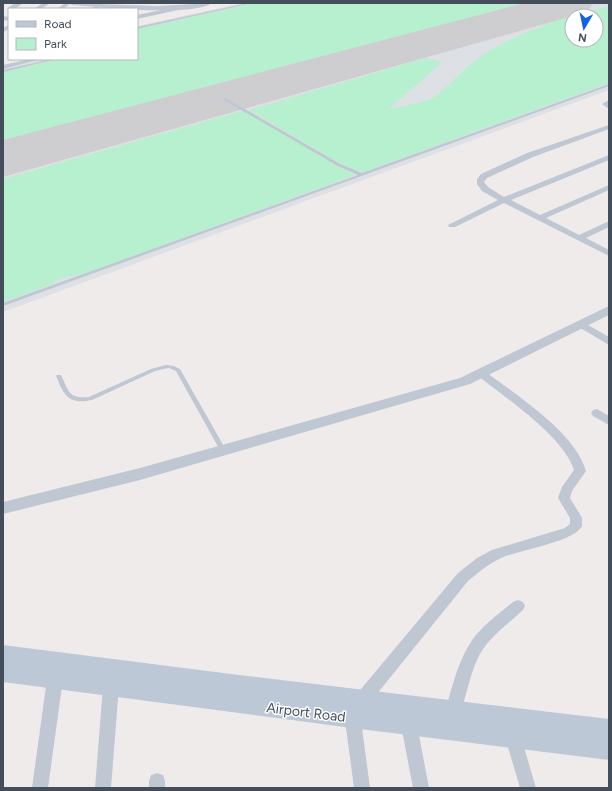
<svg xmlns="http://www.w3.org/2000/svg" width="612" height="791" font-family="Figtree,sans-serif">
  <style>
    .airport { fill: #dde0e4; fill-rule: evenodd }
    .green { fill: #b6f0cf }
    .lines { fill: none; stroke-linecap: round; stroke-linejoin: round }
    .runway { fill: #ceced1; fill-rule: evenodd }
    .service { fill: #bec7d2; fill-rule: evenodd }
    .minor { fill: #bec7d2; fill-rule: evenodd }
    .tertiary { fill: #bec7d2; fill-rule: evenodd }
    .secondary { fill: #bdc8d6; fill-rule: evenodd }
    .labels { text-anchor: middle; stroke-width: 3; stroke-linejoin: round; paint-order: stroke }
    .near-street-label { font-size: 14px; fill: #434e5a; stroke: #fff }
  </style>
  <rect width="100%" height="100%" fill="#efebeb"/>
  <path class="airport" d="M243,3H609V90L3,312V68L42,59H137V26ZM572,16H596V40H572Z"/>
  <path class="green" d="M255,3H525L3,141V72L61,59H137V29Z
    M609,6V83L363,172L353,169L335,161L249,110L426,58L442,62L389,109C397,108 430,101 436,96C451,84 464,68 480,57C508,38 539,26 572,16V40H596V16H573Z
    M242,111H245L355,175L86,273L61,278L48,286L3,302V179Z"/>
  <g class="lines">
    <path class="runway" d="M524,3H593L587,12L3,177V140Z"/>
    <path class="service" d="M248,3H252L137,29V27Z
      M52,59H57L3,72V70Z
      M609,84V86L3,306V303L358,175L338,166L224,100V98H226L340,164L362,173Z
      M166,365L174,366L180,369L226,450L225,452H221L176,371L169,368L163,369L155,371L92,400C68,405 64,395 56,376L57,375H61C69,391 68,399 89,397L151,369Z"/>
    <path class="minor" d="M43,3H50L41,9H34Z
      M65,3H71L63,9H57Z
      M98,4L103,5L97,9H91Z
      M176,7L179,9L178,10L137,19V15Z
      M3,16L9,17V21L3,20Z
      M9,25V29L3,32V28Z
      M30,59H41L3,69V65Z
      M609,100V109L602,104Z
      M609,125V129L533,157L487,178L484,182L488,187L504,197L609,155V160L511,200L540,215L609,185V190L546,218L579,235L609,221V227L586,238L609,250V256L504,203L455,227H449L448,225L498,200L482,191L477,184V179L481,174L527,153Z
      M581,321L609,337V345L577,326L576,324L577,322Z
      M482,371L486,372C517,396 575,432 586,471L572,491L570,498L582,518V526C574,542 519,550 501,558C488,564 478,573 468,581L368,705L362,707L356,705L354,700L356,695L458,573L477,558L492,550L565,528L570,524V518L558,498L562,487L574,470C564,437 506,398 478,376L477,374L478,372Z
      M597,409L609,416V425L593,416L591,413L593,410Z
      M518,600L523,602L525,606L523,610C506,626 486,639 477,660C469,678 466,698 459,716L453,719L447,716L445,711C453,685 459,656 476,635C487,622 501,612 513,602Z
      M55,672L60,674L63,679L48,788H32L47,679L50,674Z
      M111,679L116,681L119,686L111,788H95L103,686L106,681Z
      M352,705L358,708L360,713L370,788H354L344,713L346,708Z
      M409,717L415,719L417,725L429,788H413L401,725L403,719Z
      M513,729L519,731L521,737L536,788H520L505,737L507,731Z
      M157,773L163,775L165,781V788H149V781L151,775Z"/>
    <path class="tertiary" d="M15,3H23L15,9L8,10V8Z
      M69,3L158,6L212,3C193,17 98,7 72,5Z
      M609,306V315L470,384L140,480L3,514V502L140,468L460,378Z"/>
    <path class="secondary" d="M3,645L239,675L609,719V760L352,728L3,682Z"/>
  </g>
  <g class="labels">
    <g class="near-street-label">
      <text transform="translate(306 712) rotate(7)" y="5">Airport Road</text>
    </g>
  </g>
  <rect width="612" height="791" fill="none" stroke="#434e5a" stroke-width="8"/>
  <rect x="8" y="8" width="130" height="52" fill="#ffffff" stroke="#b4b8bd"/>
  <rect x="16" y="21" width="20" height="6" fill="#bdc8d6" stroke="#b4b8bd"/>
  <text x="44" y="28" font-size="12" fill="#434e5a">Road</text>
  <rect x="16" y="38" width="20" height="12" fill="#b6f0cf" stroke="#b4b8bd"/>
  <text x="44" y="48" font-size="12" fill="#434e5a">Park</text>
  <g transform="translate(584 28) rotate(189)"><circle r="19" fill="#ffffff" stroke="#b4b8bd"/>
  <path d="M0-3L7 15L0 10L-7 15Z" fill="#1063e4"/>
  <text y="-6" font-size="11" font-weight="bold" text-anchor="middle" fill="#434e5a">N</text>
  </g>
</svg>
